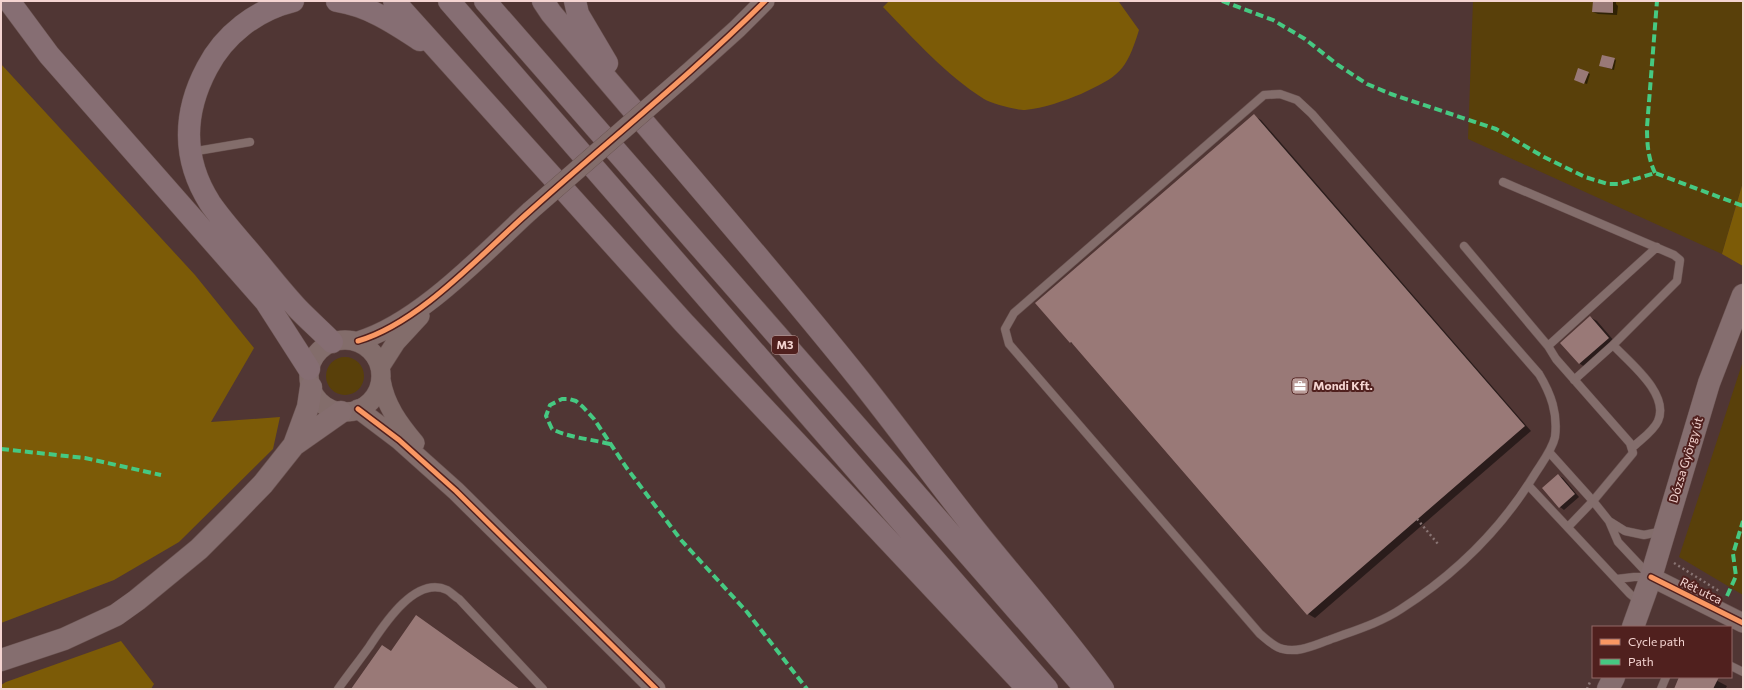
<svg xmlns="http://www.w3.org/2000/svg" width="1744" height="690" font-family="Commissioner,sans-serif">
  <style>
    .green { fill: #59400a }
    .forest { fill: #7c5b07 }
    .shadow { fill: #0007 }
    .building { fill: #997977 }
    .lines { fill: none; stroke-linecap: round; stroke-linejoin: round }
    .service-casing { stroke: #6a5351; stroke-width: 9 }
    .tertiary-casing { stroke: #6a5351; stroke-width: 20 }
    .secondary-casing { stroke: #6a5351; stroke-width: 23 }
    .motorway-casing { stroke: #6a5351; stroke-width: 23 }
    .path { stroke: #887473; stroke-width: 2.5; stroke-dasharray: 2 3; stroke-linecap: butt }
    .service { stroke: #836d6b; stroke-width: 8 }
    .tertiary { stroke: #836d6b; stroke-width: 19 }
    .secondary { stroke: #856e6f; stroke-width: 22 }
    .motorway { stroke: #866e73; stroke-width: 22 }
    .tertiary-bridge-casing { stroke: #6a5351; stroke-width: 20; stroke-linecap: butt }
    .tertiary-bridge { stroke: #836d6b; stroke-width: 19 }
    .quiet { stroke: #46c982; stroke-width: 4; stroke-dasharray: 8 4; stroke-linecap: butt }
    .cycleway-casing { stroke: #50201e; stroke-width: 8 }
    .cycleway { stroke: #f99763; stroke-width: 5 }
    .labels { text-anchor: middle; stroke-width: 4; stroke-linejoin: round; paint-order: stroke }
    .shield { fill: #50201e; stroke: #c39e9b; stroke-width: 1 }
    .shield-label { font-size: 11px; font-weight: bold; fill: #f4d4d1 }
    .poi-label { font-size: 12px; font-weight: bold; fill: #f4d4d1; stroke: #50201e; text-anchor: start }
    .street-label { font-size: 12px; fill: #f4d4d1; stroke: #50201e }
  </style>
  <rect width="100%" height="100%" fill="#503634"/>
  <path class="green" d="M1473,1H1743V182L1722,254L1468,139Z
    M326 376a19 19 0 1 1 38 0a19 19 0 1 1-38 0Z
    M1743,361V595L1679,557Z"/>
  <path class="forest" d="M889,1H1116L1119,2L1139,30C1126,72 1119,76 1081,94C1064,101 1044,108 1025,110C1017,110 992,104 984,99C946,75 914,39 883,7Z
    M1,64L195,275L254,348L211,422L280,417L273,449L179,542L114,580L1,623Z
    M1743,182V266L1722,254Z
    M121,641L154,684L151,689H1V685L6,682Z"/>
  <path class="shadow" d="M1594,1H1616V4L1618,6L1617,15L1598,14L1593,12Z
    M1614,59L1616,60L1614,70L1601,66Z
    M1588,73L1590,74L1587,84L1577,81Z
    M1254,116L1261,120L1531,431L1315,618L1308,614L1076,346L1070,342Z
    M1590,317L1597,321L1615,342L1586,368L1579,363Z
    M1558,475L1563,478L1579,497L1564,510L1560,507Z
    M1680,677H1710L1727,686L1726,688L1729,689H1675Z"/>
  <path class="building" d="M1593,1L1613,2V13L1592,12Z
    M1602,55L1615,58L1612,69L1599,66Z
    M1578,68L1589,72L1584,84L1574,80Z
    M1254,114L1525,426L1307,615L1071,342L1070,343L1035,303Z
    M1590,316L1609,338L1579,364L1560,343Z
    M1558,474L1575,494L1559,508L1542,488Z
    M416,615L520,689H351L382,645L391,651Z
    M1679,677H1719L1713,689H1674Z"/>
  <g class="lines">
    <defs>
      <path id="service" d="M1280,94L1297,100L1312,114L1539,374C1551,394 1558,413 1555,437C1552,451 1540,465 1533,477C1500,530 1454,575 1401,609C1380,623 1353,631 1329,640C1314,645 1299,653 1283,649C1275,648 1266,639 1260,634L1009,344L1005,329L1014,313L1264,95Z
        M191,152L250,142
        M1503,182L1674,255L1680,260L1677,281L1613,345L1574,380
        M1464,246L1548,346L1556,359L1630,443L1633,453L1593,501L1568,527
        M1613,345C1630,363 1670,394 1658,421C1653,432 1640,440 1632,448
        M1548,346L1657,247
        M1549,452L1593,501L1609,521L1625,531L1644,535L1663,531
        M1528,485L1630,594L1641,603
        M1609,521L1618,542L1649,575
        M1617,579L1634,577H1650
        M1731,666L1743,672
        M338,689C348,675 359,661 369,647C383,626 415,575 447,590C451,592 455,597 459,599L543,689
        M1661,689L1666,677"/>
      <path id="tertiary" d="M687,74L737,29L765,1
        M309 376a36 36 0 1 1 72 0a36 36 0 1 1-72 0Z
        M358,341C419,323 483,254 530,211
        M380,367L396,342L420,316
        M381,380C385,405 399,424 415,443
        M358,409L399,440L456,491L656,689
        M1651,577L1743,623"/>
      <path id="secondary" d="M294,445L308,407L311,387
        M1633,627L1651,577L1709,383L1743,295
        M1,660L64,639L116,615L137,600L199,549L231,517L263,484L294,445L341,412
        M1608,689L1614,677"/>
      <path id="motorway" d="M9,1L49,55L266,302L309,369
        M293,1C256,10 224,35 207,68C183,113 182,159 210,203C223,222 239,239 254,257C269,275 283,293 299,310C310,321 321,331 332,342
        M337,1C369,6 394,23 420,40
        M394,1L684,323L1028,689
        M449,1L1047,689
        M485,1L1086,689
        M543,1L551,13C653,135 759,254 859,379C898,428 935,479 974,528C1017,582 1063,633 1103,689
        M575,1L578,14L607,63"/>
    </defs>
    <use href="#service" class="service-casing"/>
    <use href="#tertiary" class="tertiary-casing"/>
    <use href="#secondary" class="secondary-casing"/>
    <use href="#motorway" class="motorway-casing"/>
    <path class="path" d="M1417,519L1438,544
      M1674,563L1719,591
      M1587,689L1590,682"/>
    <use href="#service" class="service"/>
    <use href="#tertiary" class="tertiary"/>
    <use href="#secondary" class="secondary"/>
    <use href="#motorway" class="motorway"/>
    <defs>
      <path id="tertiary-bridge" d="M530,211L687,74"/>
    </defs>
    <use href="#tertiary-bridge" class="tertiary-bridge-casing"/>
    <use href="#tertiary-bridge" class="tertiary-bridge"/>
    <path class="quiet" d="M1222,1L1273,20L1305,39L1338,65L1367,84L1391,94L1496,129L1544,157L1585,177L1608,184H1619L1655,173L1743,206
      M1655,173C1648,158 1647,144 1647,127L1657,1
      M610,444C591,439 570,438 552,429L546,416L550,405L562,399H569L576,401L583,407L594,419L626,467L681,540L747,612L807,689
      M1,449L85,458L161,475
      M1727,596L1736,576L1733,554L1743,521"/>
    <defs>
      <path id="cycleway" d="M358,341C420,323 481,254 530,211C608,141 691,75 765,1
        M358,409L399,440L456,491L656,689
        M1651,577L1743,623"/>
    </defs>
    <use href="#cycleway" class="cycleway-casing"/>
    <use href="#cycleway" class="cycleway"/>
  </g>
  <defs>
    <symbol id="office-square" viewBox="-11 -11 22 22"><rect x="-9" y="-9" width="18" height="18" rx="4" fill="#bb9d9a" stroke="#50201e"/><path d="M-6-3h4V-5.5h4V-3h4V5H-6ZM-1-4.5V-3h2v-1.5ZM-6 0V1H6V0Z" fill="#fff"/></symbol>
  </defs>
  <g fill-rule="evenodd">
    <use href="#office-square" x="1290" y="376" width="20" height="20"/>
  </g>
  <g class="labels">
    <rect class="shield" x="772" y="336" width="26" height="18" rx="3"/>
    <g class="shield-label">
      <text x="785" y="349">M3</text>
    </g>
    <g class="poi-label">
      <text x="1313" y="390">Mondi Kft.</text>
    </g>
    <g class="street-label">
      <text transform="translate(1686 460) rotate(-73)" y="4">Dózsa György út</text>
      <text transform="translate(1701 591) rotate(26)" y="4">Rét utca</text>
    </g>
  </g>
  <rect width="1744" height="690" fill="none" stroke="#f4d4d1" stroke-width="4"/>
  <rect x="1592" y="626" width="140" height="52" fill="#50201e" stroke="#926866"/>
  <rect x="1600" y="639" width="20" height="6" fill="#f99763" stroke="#926866"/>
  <text x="1628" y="646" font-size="12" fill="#f4d4d1">Cycle path</text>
  <rect x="1600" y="659" width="20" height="6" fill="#46c982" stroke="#926866"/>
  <text x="1628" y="666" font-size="12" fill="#f4d4d1">Path</text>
</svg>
